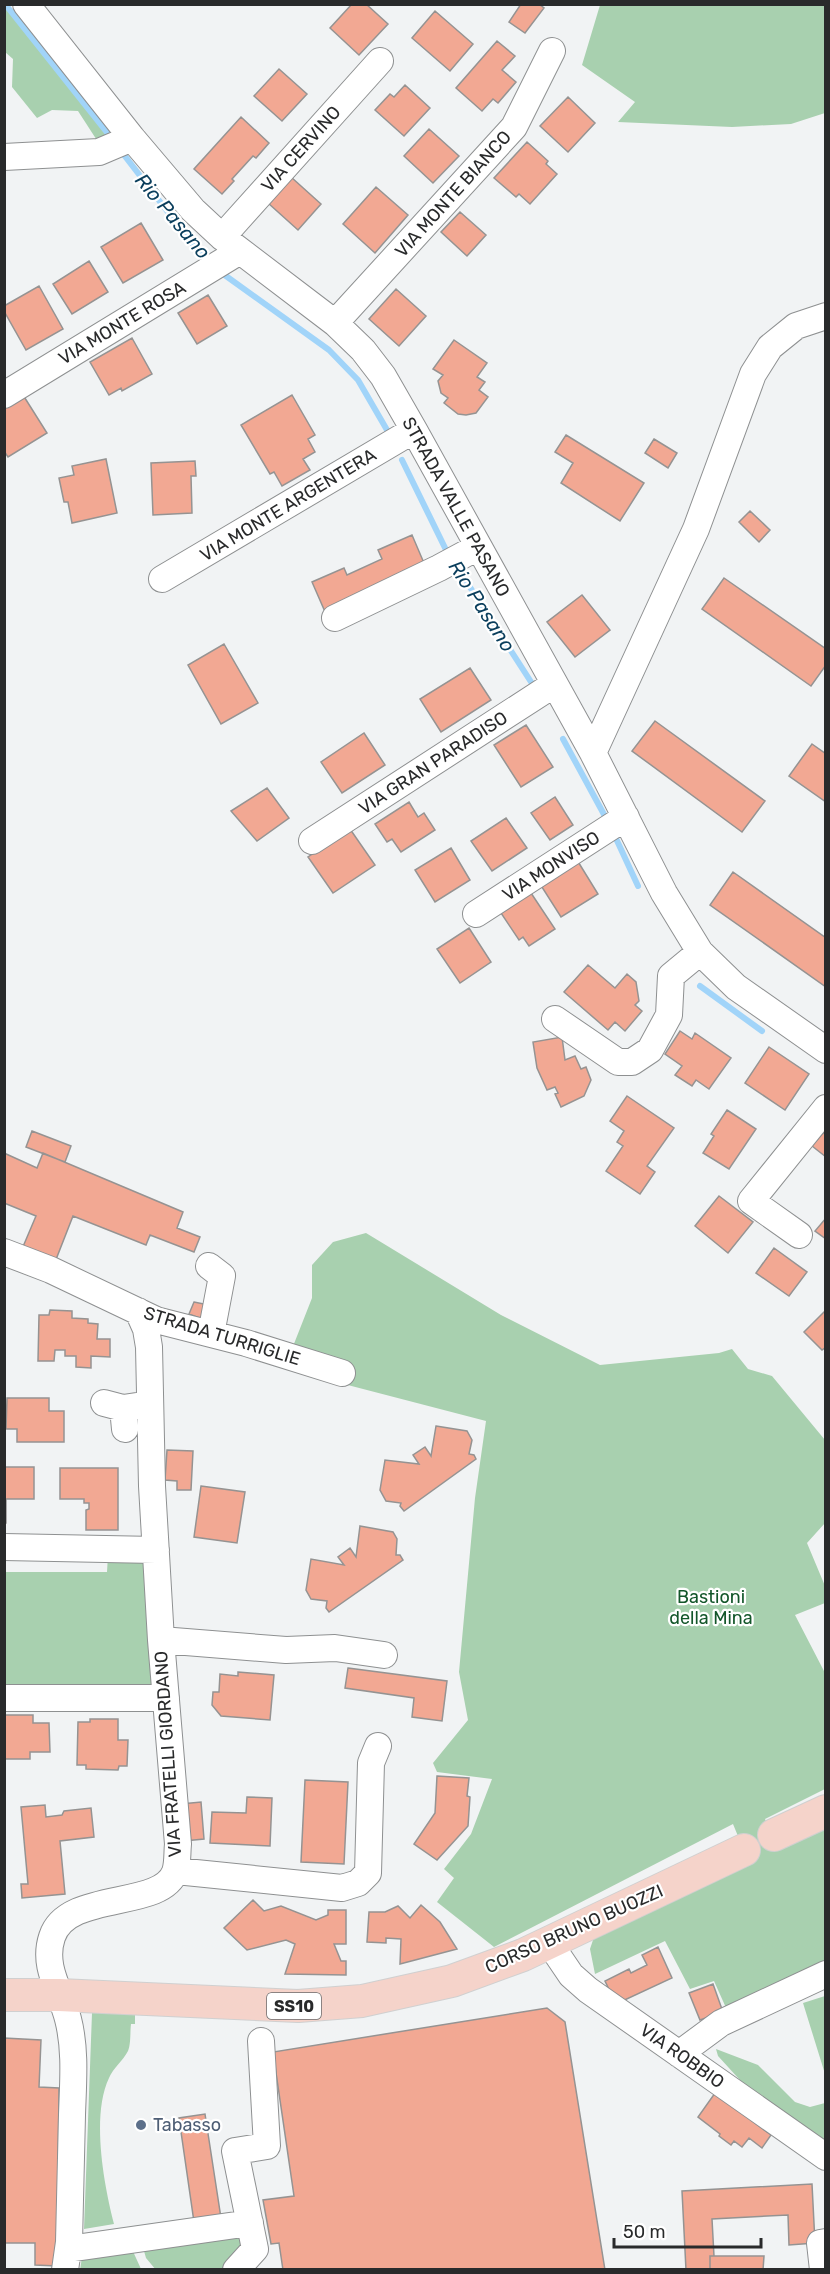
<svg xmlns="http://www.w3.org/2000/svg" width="830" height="2274" font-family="Rubik,sans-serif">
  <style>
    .green { fill: #a8d0af }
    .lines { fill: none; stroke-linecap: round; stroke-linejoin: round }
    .stream { stroke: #a1d4f9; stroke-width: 6 }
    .building { fill: #f2a893; stroke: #959392; stroke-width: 1.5 }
    .minor-casing { stroke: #8e9091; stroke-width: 28 }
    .major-casing { stroke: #d0d0d0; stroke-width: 34 }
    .minor { stroke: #fff; stroke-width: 26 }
    .major { stroke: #f5d3ca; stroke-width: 32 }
    .service-dot { fill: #5c6f8a; stroke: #fff; stroke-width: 2 }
    .labels { text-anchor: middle; stroke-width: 4.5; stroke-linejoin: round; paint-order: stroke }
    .shield { fill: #fff; stroke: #696a6b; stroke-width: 1.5 }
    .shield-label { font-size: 16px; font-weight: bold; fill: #292a2b }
    .street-label { font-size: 18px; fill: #292a2b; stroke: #fff }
    .park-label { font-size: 18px; fill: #13562a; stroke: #fff }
    .service-label { font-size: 18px; fill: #4e5e75; stroke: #fff; text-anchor: start }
    .water-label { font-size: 20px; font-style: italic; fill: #0a3e5c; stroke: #fff }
  </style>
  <rect width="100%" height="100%" fill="#f1f3f4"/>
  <path class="green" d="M4,5L9,9L113,140L100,145L78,111L52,110L37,118L12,87L13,59L5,52Z
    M600,5H825V113L791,124L732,127L618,122L635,102L582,65Z
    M366,1233L501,1315L600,1365L719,1353L732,1349L748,1369L772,1376L825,1440V1523L807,1543L825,1586V1603L795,1615L825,1673V1789L765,1819L779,1850L825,1827V1965L727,2010L714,1981L690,1989L665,1941L595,1974L590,1949L594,1937L749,1863L733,1824L494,1947L437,1902L454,1878L444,1869L471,1834L492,1779L437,1772L433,1763L468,1720L459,1672L475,1498L486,1421L317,1377L288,1359L312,1298V1265L333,1242Z
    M108,1555H147L156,1679L150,1687L5,1690V1572H107Z
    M825,1996H826L825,2074L803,2003Z
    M92,2013H135V2024H131C130,2032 131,2044 128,2051C123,2061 113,2068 109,2078C91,2116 104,2185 114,2224L84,2229Z
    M716,2049L758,2065L795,2102L810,2107L825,2103V2143L750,2091L718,2056Z
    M245,2228L248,2248L229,2269L156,2270L146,2258L144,2251Z
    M131,2247L141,2269L80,2270L83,2251Z"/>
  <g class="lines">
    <path class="stream" d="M5,4L113,140
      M121,151L201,255L209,262
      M219,271L329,350L358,380L387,430
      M402,460L449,556
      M457,567L533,685
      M563,739L607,820
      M613,832L638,886
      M700,986L762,1031"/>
  </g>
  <path class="building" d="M352,4H366L388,24L359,55L330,28Z
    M521,4H539L544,8L525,33L509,22Z
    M435,11L473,44L450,71L412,38Z
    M497,41L515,56L502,70L516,82L498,103L493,99L482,111L456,88Z
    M279,69L307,94L282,121L254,96Z
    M405,85L430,108L404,136L375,110L390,94L394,97Z
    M568,97L595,123L568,152L540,126Z
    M241,117L269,143L256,158L253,156L232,179L234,181L222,194L194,169Z
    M429,129L459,156L433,183L404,156Z
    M527,142L548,161L546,164L557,174L530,204L519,194L516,197L494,178Z
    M291,177L321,204L298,230L268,203Z
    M376,187L408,215L375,253L343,224Z
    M460,212L486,235L467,256L441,232Z
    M141,223L163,260L123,283L101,247Z
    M89,261L108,292L72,314L53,284Z
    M39,286L63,329L26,350L4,311V306Z
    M396,289L426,316L399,346L369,319Z
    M208,295L227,326L197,344L178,313Z
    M132,338L152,374L122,391L121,388L109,395L90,362Z
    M454,340L487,363L477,377L485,382L479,390L488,397L476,413L466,415L458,414L444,403L448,398L441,393L438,381L443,375L433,369Z
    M23,395L47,433L8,457L4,451V406Z
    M292,395L315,435L308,439L315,452L303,459L310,470L282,486L274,472L270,474L241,425Z
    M566,435L644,483L620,521L561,483L573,463L555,452Z
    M654,439L677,453L668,468L645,453Z
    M106,459L117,513L72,523L68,502H64L59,478L74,475L72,466Z
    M195,461L196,476H191L192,513L153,515L151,463Z
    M750,511L770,530L759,542L739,522Z
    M412,535L427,570L326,614L312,582L344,568L347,575L382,559L378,550Z
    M724,578L826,649V665L811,686L702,609Z
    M582,595L610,630L575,657L547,622Z
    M224,644L258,703L221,724L188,665Z
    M470,668L491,700L441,732L420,699Z
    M655,721L765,801L742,832L632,751Z
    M526,725L553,767L521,787L494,745Z
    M364,733L385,765L342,793L321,762Z
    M812,744L826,754V802L789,776Z
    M267,788L289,818L257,841L231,811Z
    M555,797L573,825L550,840L531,813Z
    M409,802L418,817L424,813L435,830L401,852L392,839L387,842L375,824Z
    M506,818L527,848L492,871L471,841Z
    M350,829L375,865L333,893L308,857Z
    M451,848L470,880L435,902L415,870Z
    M577,860L598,894L561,917L540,884Z
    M733,872L826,938V987L710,905Z
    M531,893L555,929L529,946L523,937L519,940L501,913Z
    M469,928L491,962L460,983L437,949Z
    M588,965L615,988L627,974L636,982L639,1001L635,1005L642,1011L625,1031L615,1022L608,1030L564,992Z
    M680,1031L692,1039L695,1033L731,1058L709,1089L696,1080L692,1086L675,1075L682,1066L665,1054Z
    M562,1037L565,1060L575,1056L581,1069L586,1067L591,1080L584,1096L561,1107L555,1094L558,1093L555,1087L547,1090L537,1068L533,1042Z
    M769,1047L809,1074L785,1110L745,1083Z
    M627,1096L674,1128L647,1166L655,1172L640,1194L606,1171L623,1146L617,1142L624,1131L610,1121Z
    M727,1110L756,1129L729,1169L703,1153L714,1136L711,1134Z
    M32,1131L71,1146L65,1162L26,1147Z
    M823,1133L826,1135V1157L812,1146Z
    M4,1153L37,1168L43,1153L183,1212L177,1228L200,1237L194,1252L150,1235L146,1245L73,1216L55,1262L22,1249L36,1216L4,1203Z
    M719,1196L753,1222L728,1253L695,1226Z
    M826,1218V1239L815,1231Z
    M774,1248L807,1272L789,1296L756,1273Z
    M194,1302L209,1305L207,1321L189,1314Z
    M50,1310L72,1311V1318L88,1319V1323L98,1324L97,1339H110V1357L91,1356V1368L76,1367V1356H65V1350H55L54,1361H38L39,1315H49Z
    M826,1310V1347L822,1350L804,1332Z
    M7,1398H49V1411H64V1442H17V1429H6Z
    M436,1426L467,1431L472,1440L469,1454L474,1455L476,1459L404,1511L400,1506L401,1503L386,1501L380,1490L385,1460L419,1464L413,1455L425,1447L431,1456Z
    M167,1450L193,1451L191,1490H177V1481L165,1480Z
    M4,1467H34V1499H6V1523H4Z
    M60,1468H118V1530H86V1510L89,1509V1503H84V1499H60Z
    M201,1486L245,1492L237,1543L194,1537Z
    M360,1526L393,1532L397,1539L396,1555H400L403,1560L329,1612L326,1608L327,1601L311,1599L306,1590L311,1559L344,1565L338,1557L350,1548L356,1557Z
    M348,1668L447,1681L442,1721L412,1717L414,1698L345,1688Z
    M238,1672L274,1675L270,1720L221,1716L212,1705L213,1692H219L220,1674L238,1676Z
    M4,1715H33V1723H49L50,1752H30V1759H4Z
    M90,1719H118V1740H128L127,1766H119L118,1770L86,1769V1765H77L78,1722H90Z
    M437,1776L469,1778L467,1796L470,1797L468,1826L437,1860L414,1844L435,1813Z
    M305,1780L348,1782L344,1864L301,1862Z
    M247,1797L272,1798L270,1846L210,1843L212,1812L246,1813Z
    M201,1802L204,1839L184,1841L181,1804Z
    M45,1805L46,1817L62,1815L64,1811L91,1808L94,1837L60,1841L65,1894L22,1898L21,1884H28L21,1807Z
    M253,1900L264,1911L281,1906L316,1920L328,1915V1910H346V1944H334L341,1961H346V1975L285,1974L295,1944L286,1940L247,1950L224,1928Z
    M421,1905L440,1922L457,1949L400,1964L401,1939L386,1938V1943L367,1942L369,1912H385L398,1906L410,1918Z
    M658,1947L672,1978L616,2004L605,1981L629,1969L631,1973L647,1965L642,1955Z
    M713,1984L723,2012L700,2020L689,1993Z
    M547,2008L565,2022L605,2270H283L279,2243L271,2244L263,2200L294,2196L273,2052Z
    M4,2038L41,2040L39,2087L59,2088L57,2266L35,2265V2243H4Z
    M715,2093L771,2135L762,2148L749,2138L742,2147L734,2141L731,2145L719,2136L720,2134L698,2117Z
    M205,2114L221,2218L194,2222L179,2118Z
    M812,2184L815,2243L789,2245L788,2215L712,2219L714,2256H710V2270H686L682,2191Z
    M710,2256H764L763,2270H710Z"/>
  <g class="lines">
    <defs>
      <path id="minor" d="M26,4L132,138L193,210L222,237L335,323L363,350L383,376L414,430L593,753L664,893L700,952L736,987L826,1050
        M4,157L99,152L132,138
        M222,237L380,61
        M335,323L514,127L552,51
        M4,395L240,251
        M162,579L414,430
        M335,618L439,568L478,547
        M593,753L696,529L753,374L770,347L796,326L826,316
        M312,841L553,685
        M476,914L626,817
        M555,1019L618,1062H632L650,1050L669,1015L671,976L700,952
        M799,1235L751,1201L826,1108
        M4,1252L51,1270L156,1320L246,1343L342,1373
        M209,1266L222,1276L211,1334
        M104,1403L123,1408L150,1404
        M123,1408L125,1429
        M4,1547L156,1550
        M161,1640L286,1650L335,1648L384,1655
        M4,1698H166
        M176,1871L342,1888L358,1883L368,1873L371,1763L378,1746
        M550,1944L571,1975L588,1990L826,2157
        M679,2054L721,2023L826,1974
        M68,2249L250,2223
        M65,2270L69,2242C70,2200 71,2157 72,2115C73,2083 76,2050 68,2019C61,1991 42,1967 52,1937C67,1890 161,1910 175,1872C178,1864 177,1853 178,1844L161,1640L152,1486L149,1347L146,1329L138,1311
        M236,2270L255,2249L235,2151L267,2146L261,2041
        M823,2270L820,2243L826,2242"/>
      <path id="major" d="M774,1835L826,1811
        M4,1995H59L298,2006L362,2001L452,1981L523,1955L744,1850"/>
    </defs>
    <use href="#minor" class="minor-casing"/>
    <use href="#major" class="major-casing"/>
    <use href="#minor" class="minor"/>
    <use href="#major" class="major"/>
  </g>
  <circle class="service-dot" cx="141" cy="2125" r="6"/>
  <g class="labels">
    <rect class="shield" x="267" y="1993" width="54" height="26" rx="4.5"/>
    <g class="shield-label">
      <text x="294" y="2012">SS10</text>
    </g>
    <g class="street-label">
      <text transform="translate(301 149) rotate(-48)" y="6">VIA CERVINO</text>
      <text transform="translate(453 194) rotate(-48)" y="6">VIA MONTE BIANCO</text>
      <text transform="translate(122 323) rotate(-31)" y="6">VIA MONTE ROSA</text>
      <text transform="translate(288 505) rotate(-31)" y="6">VIA MONTE ARGENTERA</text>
      <text transform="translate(456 507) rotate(61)" y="6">STRADA VALLE PASANO</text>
      <text transform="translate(433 763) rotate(-33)" y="6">VIA GRAN PARADISO</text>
      <text transform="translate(551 866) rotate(-33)" y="6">VIA MONVISO</text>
      <text transform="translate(222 1336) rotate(17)" y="6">STRADA TURRIGLIE</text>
      <text transform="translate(168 1754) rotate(-94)" y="6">VIA FRATELLI GIORDANO</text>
      <text transform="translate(574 1929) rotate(-24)" y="6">CORSO BRUNO BUOZZI</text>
      <text transform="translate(682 2056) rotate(35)" y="6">VIA ROBBIO</text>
    </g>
    <g class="park-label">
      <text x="711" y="1603">Bastioni<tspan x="711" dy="21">della Mina</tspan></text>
    </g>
    <g class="service-label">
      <text x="153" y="2131">Tabasso</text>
    </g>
    <g class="water-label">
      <text transform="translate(173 216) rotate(50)" y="7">Rio Pasano</text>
      <text transform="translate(482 606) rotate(57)" y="7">Rio Pasano</text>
    </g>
  </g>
  <rect width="830" height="2274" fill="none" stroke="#292a2b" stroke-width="12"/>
  <path d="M614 2238v9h147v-9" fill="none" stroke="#292a2b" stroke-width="3"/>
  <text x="623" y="2238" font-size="18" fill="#292a2b" stroke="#ffffff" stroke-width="4.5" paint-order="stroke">50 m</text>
</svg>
